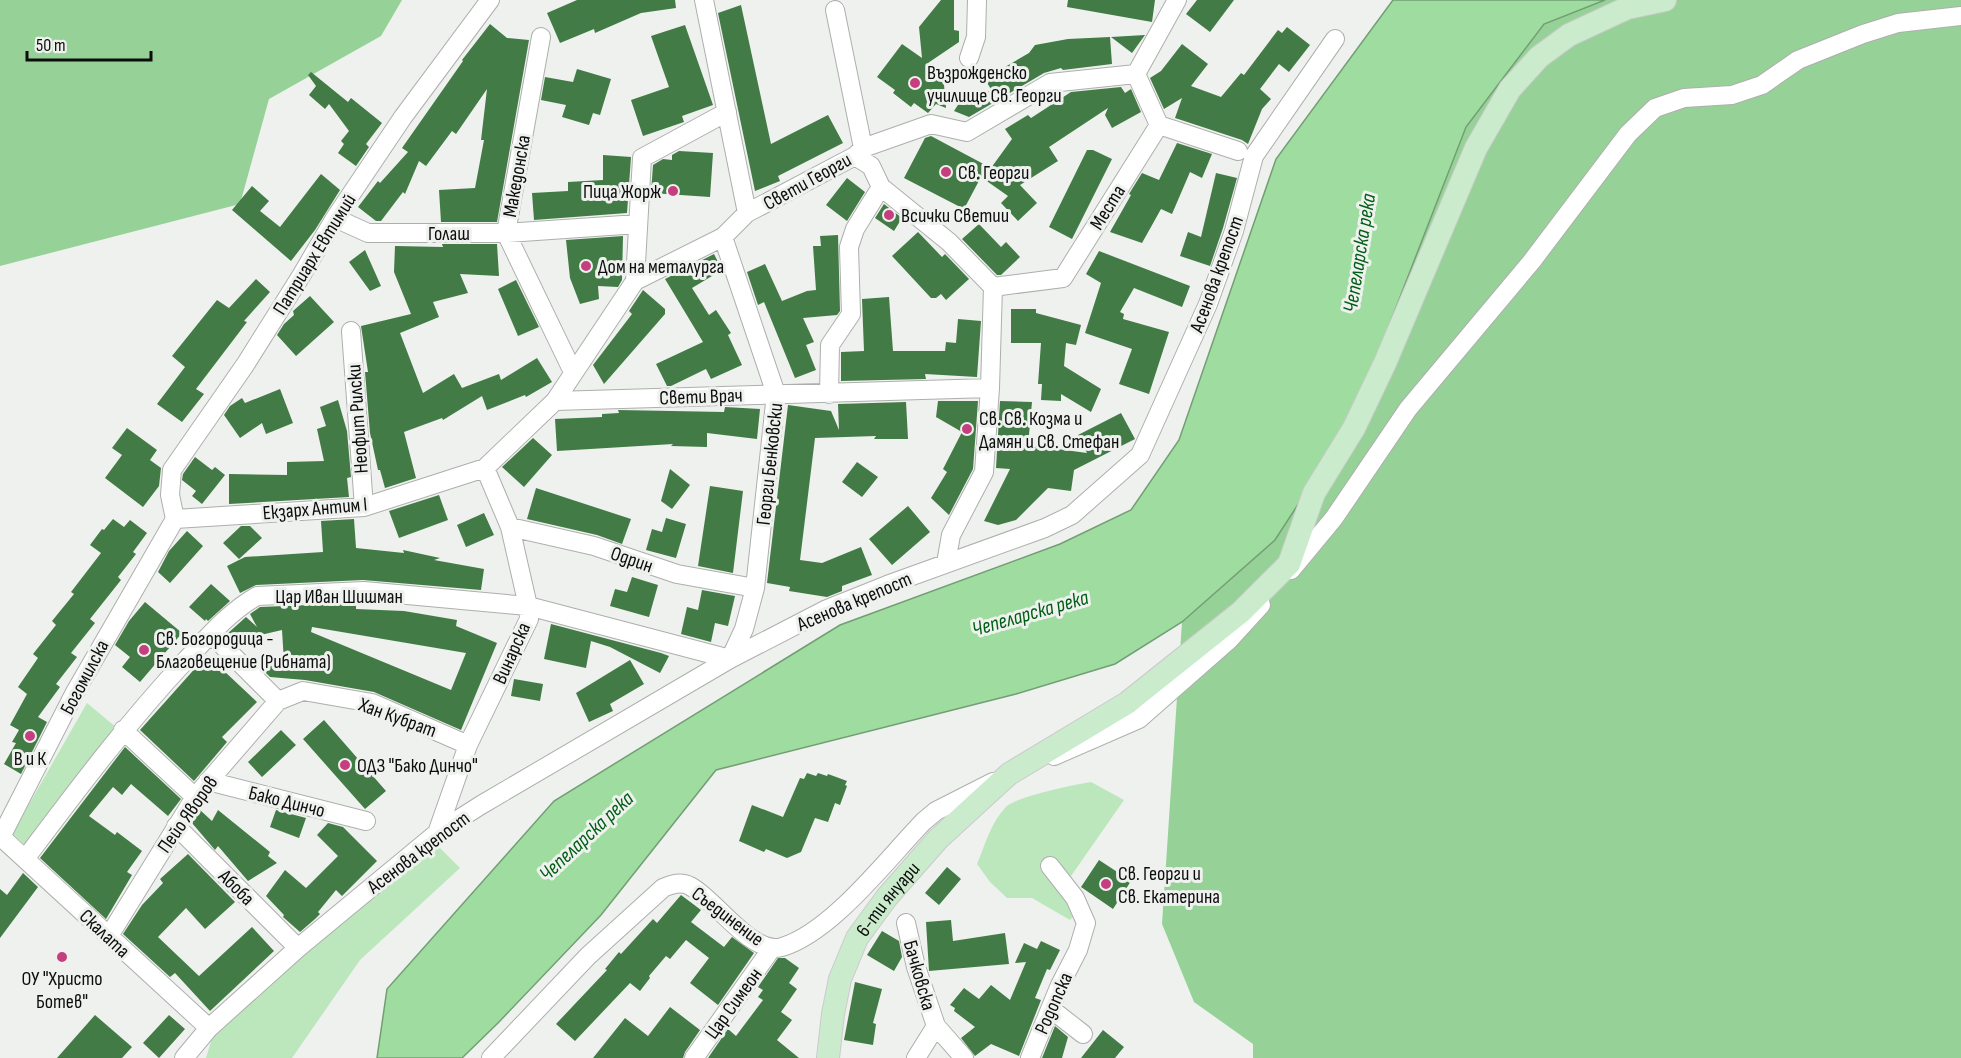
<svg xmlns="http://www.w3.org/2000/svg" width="1961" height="1058" font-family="'Sofia Sans Condensed',sans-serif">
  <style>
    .green { fill: #bce7bc }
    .forest { fill: #96d297 }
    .water { fill: #9fdca0; stroke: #739e74; stroke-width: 1.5 }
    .building { fill: #427b45; fill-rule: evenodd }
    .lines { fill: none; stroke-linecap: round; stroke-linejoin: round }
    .minor-casing { stroke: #adafad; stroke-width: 20 }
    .major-casing { stroke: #cacaca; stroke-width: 24 }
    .minor { stroke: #fff; stroke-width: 18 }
    .major { stroke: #cbeccc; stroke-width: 22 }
    .poi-dot { fill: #c53f7f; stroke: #eef1ee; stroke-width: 2 }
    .labels { text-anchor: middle; stroke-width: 6; stroke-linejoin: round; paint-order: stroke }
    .poi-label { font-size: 20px; fill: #0c0d0c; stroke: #eef1ee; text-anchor: start }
    .street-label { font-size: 20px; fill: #0c0d0c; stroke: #eef1ee }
    .water-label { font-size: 21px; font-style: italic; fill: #005e14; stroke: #eef1ee }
  </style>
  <rect width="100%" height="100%" fill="#eef1ee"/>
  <path class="green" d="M87,703L117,728L25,845L12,834Z
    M1091,782L1124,800L1071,876L1077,912L1070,920L1032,898H1007L990,882L977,864C985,845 991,822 1006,807C1015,797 1076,784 1091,782Z
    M433,841L460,868L360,960L292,1058H206L215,1028Z"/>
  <path class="forest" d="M0,0H402L381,36L269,99L240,204L0,266Z
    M1605,0H1961V1058H1253V1044L1194,1002L1162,924L1182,622L1275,540L1352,421L1466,127L1544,24Z"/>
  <path class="water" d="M1393,0H1605L1544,24L1466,127L1352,421L1275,540L1182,622L1115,664L1016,694L716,770L601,915L498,1023L462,1058H377L387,989L554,801L840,625L1060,544L1131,510L1179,440L1276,159Z"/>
  <path class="building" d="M577,0H675L676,8L641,13L595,33L594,29L560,43L547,13Z
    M941,0H954V30L959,31V42L928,63L943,73L946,108L936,104L928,113L914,103L911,107L893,93L895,90L877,77L902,44L922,58L919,27Z
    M1068,0H1155L1152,22L1067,7Z
    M1197,0H1234L1210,32L1186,14Z
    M741,5L771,144L828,115L843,143L778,176L780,181L755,191L718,13Z
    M490,24L507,38L529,40L497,222H441L439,190L475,188L484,140H481L487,89L456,134L452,131L426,166L419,161L405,194L403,192L381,221H376L358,207L378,181L380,183L408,152L402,148L463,61L462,60Z
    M685,25L713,105L682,116L684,122L643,136L631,100L669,87L651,36Z
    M1287,27L1310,45L1289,72L1279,64L1260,89L1271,99L1262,109L1248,144L1242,140L1175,118L1182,98L1164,109L1150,78L1161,71L1182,44L1208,64L1191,86L1221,97L1241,73L1244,75L1278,30L1282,33Z
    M1145,35L1132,53L1111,37Z
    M1110,37L1112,64L1063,70L1061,68L1044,73L969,117L954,111L965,94L992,91L986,81L1006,69L1005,67L1029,53L1035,45L1068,39Z
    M577,69L611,79L600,115L593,113L589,125L562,117L566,105L541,100L545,77L573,82Z
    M311,72L348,102L351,98L382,123L366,144L369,147L356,166L338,153L344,144L341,141L349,131L329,104L325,109L309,95L316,86L308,75Z
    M1121,87L1125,93L1131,89L1141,112L1112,128L1105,115L1108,108L1049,147L1058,161L1020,185L1037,203L1018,221L1001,203L1008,196L981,177L964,209L904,178L925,138L931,136L991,168L1012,139L1005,129L1028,115L1031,118L1071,92Z
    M1177,143L1212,154L1202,178L1190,172L1172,214L1161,209L1142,243L1110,232L1131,195L1129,194L1142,173L1159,180Z
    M1087,150H1093L1112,159L1072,239L1049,227Z
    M679,151L713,153L710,197L651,193L653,165L663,159L672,160V155Z
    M603,155L631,157L627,213L534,220L532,193L568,191V182L603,180Z
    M1216,173L1237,178L1223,228L1210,266L1180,256L1188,232L1201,237Z
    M321,174L340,190L315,230L291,261L232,210L252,186L269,201L260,211L280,227Z
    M847,178L865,192L847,221L826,205Z
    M884,204L902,218L894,231L875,218Z
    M979,224L1001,247L1006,242L1020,257L1001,275H997L962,239Z
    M918,232L942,257L945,254L969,279L946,300L941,294L936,298H931L892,256Z
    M838,235L840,311L837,315L803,318L814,342L806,345L816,370L795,378L764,302L758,305L747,272L765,264L782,301L807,291L816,290L813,246H821L820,236Z
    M623,236L622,280L618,287L598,286L599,299L580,304L570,278L566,240Z
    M442,244H497L499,276L460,274L468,293L433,302L439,317L400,333L423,393L454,374L462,388L499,374L501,380L537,358L552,382L526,397L525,395L487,410L482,396L443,420L442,418L404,432L416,478L385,488L380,470H378L370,433L365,372H368L361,326L411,314L394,272L395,246L443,247Z
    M365,250L381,286L370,291L349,262Z
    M1099,251L1190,286L1182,307L1134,288L1120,312L1124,314L1123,319L1169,332L1149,394L1119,384L1132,349L1085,333L1101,283L1086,274Z
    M714,254L722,270L692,288L709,315L716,310L731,333L728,335L742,365L711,379L706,369L671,386H667L656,364L703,342L665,279Z
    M256,279L270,292L244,321L247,322L196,389L204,394L182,422L157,404L185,367L172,356L217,300L229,308Z
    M516,280L539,327L518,336L498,289Z
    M643,290L665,309V314L604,384L593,365L632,314L629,311Z
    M310,296L334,322L296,356L277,335L284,324L294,315L293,311Z
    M889,297L893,351H945L946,342L956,343L958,319L981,321L977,377L925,374L926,379L841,381V352L864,351L862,299Z
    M1011,309H1036V313L1081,325L1076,345L1066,343L1064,366L1101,389L1091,412L1061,394V401L1041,400L1042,384H1038L1041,343H1011Z
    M280,389L293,423L266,434L262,423L240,438L224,415L230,406L242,398L245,403Z
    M338,400L347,431L351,477L347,478L349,497L229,504V474L287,475V462L324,461L317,429L326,426L320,407Z
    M938,401H978L973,469L949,515L931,498L947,472L943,469L962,432L936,417Z
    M1000,401L1032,402L1028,445L1087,453L1078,435L1121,413L1135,439L1074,470L1071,491L1048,488L1016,520L998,525L984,521L1010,469L996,468Z
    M906,402L908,439H874L876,436L815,438L800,560L822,563L861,547L872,575L842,586V591L827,597L789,591L790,587L767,583L788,405L831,411L839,430L838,404Z
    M725,407L760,409L757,439L707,433V447L671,446L673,444L557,451L555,419L602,417V414L619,413L618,410L724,412Z
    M127,428L157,450L150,460L161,468L159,486L143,507L105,478L122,455L112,448Z
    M533,438L552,455L524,487L502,467Z
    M195,457L212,470L215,467L225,475L202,504L192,496L196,491L182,480L183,474Z
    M857,462L878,477L862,497L842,482Z
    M670,469L690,485L672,509L661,501Z
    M710,486L743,491L733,573L698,566Z
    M536,488L631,519L622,544L597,535L527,519Z
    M439,495L448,520L399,538L389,511Z
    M908,506L930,532L892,565L869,539Z
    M484,513L494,535L466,547L457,525Z
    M666,518L686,524L676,558L646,550L652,529L662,532Z
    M113,519L124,527L130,520L147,533L133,552L136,554L118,577L121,580L90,619L95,623L71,653L77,657L56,684L60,687L38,717L47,722L21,774L4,764L16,743L12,742L19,730L10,725L27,694L18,687L38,658L33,654L56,625L52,621L74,594L71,592L101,553L90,545L102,529L104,530Z
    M354,519L356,548L404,553L403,550L440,558L434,560L484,569L481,590L363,580L256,585L240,593L227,566L245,557L323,552L321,521Z
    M241,526H250L262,538L239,559L223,543Z
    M187,531L203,546L170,583L158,572L169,551Z
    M632,577L658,585L649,617L610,606L615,589L627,592Z
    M211,584L230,601L208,621L206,619L205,621L189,607Z
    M702,590L735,596L728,626L715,623L711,642L681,634L687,607L698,610Z
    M145,602L182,633L140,682L122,667L130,657L115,645L129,621Z
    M356,603V609L404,611L457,620L456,626L497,643L461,730L374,692L305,680L270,677L250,657L284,662L282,630L234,641L227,634L246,617L257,627L250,614L260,607ZM312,627L466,653L451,690L311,632Z
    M551,624L661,653L669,656L660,673L610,647L591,641L586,668L544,659Z
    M207,655L257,702L222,737L227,742L194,781L140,730Z
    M630,660L644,684L610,704L613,711L589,722L576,693Z
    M514,679L543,684L540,701L511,696Z
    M324,720L386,791L365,809L303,739Z
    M281,730L296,745L262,777L248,762Z
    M125,747L181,799L168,816L131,784L122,795L113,787L89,816L115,835L117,832L142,851L127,872L132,875L106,919L40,858Z
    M807,773L816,776L818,773L827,776L828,774L847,781L845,785L847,786L840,805L835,803L828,822L815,818L801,852L787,858L766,849L764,852L739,841L752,805L783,817L800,778L804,779Z
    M200,810L212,821L218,810L270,852L268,856L277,863L248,881L218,846L215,850L192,823Z
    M276,810L306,818L299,838L270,827Z
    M328,823L343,827L377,861L342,896L336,890L318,912L320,914L315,919L300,932L283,917L284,915L266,896L285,870L306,888L338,856L317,835Z
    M188,854L235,902L205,929L186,908L158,937L199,976L252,927L274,951L210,1011L175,973L170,977L123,934L142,905L163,883L160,879Z
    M1099,860L1131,881L1113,909L1081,887Z
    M947,867L961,879L939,905L925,893Z
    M23,873L38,887L0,938V889L7,895Z
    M681,895L701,910L691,922L724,947L732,937L754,953L718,1005L690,983L709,958L686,940L670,959L666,956L649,976L650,978L640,991L630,983L575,1041L556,1024L607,970L605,969L619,952L621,954L653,919L657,923Z
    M951,920L953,941L1005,933L1009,964L929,971L926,922Z
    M882,931L899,941L902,957L894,971L867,955Z
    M1041,941L1060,950L1050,970L1047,969L1035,998L1041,1000L1019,1056L991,1044L975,1056L961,1038L975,1027L954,1011L955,1008L950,1005L964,988L979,999L991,985L1010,1000L1026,962L1015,963L1024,943L1037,949Z
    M778,958H785L799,968L789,983L797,989L781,1012L792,1020L777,1040L799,1058H708L728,1029L736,1036L763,1000L758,997L763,990L758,987Z
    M855,982L882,989L873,1023L876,1024L873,1045L844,1040Z
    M670,1007L700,1030L685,1052L683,1058H593L625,1018L648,1036Z
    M95,1015L132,1047L122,1058H57Z
    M169,1015L185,1029L159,1058L143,1043Z
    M1055,1026L1068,1037L1062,1058H1042Z
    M1103,1030L1124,1047L1115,1058H1081Z"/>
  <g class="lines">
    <defs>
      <path id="minor" d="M704,0L747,213
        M835,10L863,148
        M541,37L506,233L573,372
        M969,58L976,37L977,0
        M1159,125L1238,151
        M855,156L871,166L881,187L949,242L993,287L990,388L984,472L951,535L946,563
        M335,218L368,233H506L638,224
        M635,281L642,158L727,112
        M993,287L1063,278L1159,125L1136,74
        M351,331L364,507
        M829,394L830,345L851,314L849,247L855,229L881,187
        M555,401L990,388
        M175,519L364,507L485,468L555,401L635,281L723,237L747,213L855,156L863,148L931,124L967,132L1050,83L1136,74L1177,0
        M175,519L170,495L172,470L245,365L301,276L335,218L403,117L490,0
        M510,527L594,546L677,574L755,588
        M1291,570L1334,518L1408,409L1532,261L1628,134L1655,108L1684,98L1732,95L1762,85L1798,60L1863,34L1898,23L1961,16
        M211,634L278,701L303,691L372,703L468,745
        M123,730L195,797
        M1054,756L1139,719L1229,640L1261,605
        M208,781L366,821
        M176,826L298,948
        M437,833L468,745L529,619L528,606L510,527L485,468
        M1,837L209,1028
        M0,839L74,694L175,519
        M25,859C77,790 127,723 186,660C208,637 229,612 257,596L364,591L528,606L730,659L744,629L755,588L776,394L723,237
        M906,923L916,967L936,1026L964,1058
        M109,936L195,797L278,701
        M1051,1009L1083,1034
        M184,1058L209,1028L298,948L437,833L481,805L730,659L827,609L887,585L1045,528L1072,515L1140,455L1208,304L1234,231L1254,156L1335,39
        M491,1058L588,956L663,888C672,884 681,881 690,886C714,898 752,956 782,947C832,932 887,859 924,821L936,811L993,782
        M694,1058L772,948
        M916,1058L936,1026
        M1030,1058L1060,985L1078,950L1086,923L1075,898L1050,866"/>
      <g id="major">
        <path id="s1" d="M828,1058L833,1014L840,979L857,938L887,897L938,839L1009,774L1127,703L1241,612L1289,564L1314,493L1354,428L1385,363L1476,148L1510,89L1539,57L1569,35L1627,8L1665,0"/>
      </g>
    </defs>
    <use href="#minor" class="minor-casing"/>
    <use href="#major" class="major-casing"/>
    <use href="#minor" class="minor"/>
    <use href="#major" class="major"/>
  </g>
  <g class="poi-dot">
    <circle cx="915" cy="83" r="6"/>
    <circle cx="946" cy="172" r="6"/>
    <circle cx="673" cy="191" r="6"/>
    <circle cx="889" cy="215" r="6"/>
    <circle cx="586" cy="266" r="6"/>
    <circle cx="967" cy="429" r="6"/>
    <circle cx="144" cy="650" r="6"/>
    <circle cx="30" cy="736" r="6"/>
    <circle cx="345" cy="765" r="6"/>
    <circle cx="1106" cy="884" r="6"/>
    <circle cx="62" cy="957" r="6"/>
  </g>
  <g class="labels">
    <g class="poi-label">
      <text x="927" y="79">Възрожденско<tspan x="927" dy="23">училище Св. Георги</tspan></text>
      <text x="958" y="179">Св. Георги</text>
      <text x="661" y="198" text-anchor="end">Пица Жорж</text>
      <text x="901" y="222">Всички Светии</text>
      <text x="598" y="273">Дом на металурга</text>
      <text x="979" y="425">Св. Св. Козма и<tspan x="979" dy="23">Дамян и Св. Стефан</tspan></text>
      <text x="156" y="645">Св. Богородица -<tspan x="156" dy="23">Благовещение (Рибната)</tspan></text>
      <text x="30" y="765" text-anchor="middle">В и К</text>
      <text x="357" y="772">ОДЗ "Бако Динчо"</text>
      <text x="1118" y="880">Св. Георги и<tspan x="1118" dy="23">Св. Екатерина</tspan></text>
      <text x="62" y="985" text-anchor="middle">ОУ "Христо<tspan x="62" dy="23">Ботев"</tspan></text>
    </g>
    <g class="street-label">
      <text transform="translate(516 176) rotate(-80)" y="7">Македонска</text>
      <text transform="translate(807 181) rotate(-29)" y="7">Свети Георги</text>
      <text transform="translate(1107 207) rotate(-58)" y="7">Места</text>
      <text x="449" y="240">Голаш</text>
      <text transform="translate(314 254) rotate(-58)" y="7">Патриарх Евтимий</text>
      <text transform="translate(1216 274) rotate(-70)" y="7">Асенова крепост</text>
      <text transform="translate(701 396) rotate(-2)" y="7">Свети Врач</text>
      <text transform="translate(357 419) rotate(-94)" y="7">Неофит Рилски</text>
      <text transform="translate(769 464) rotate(-84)" y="7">Георги Бенковски</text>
      <text transform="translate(315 508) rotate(-5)" y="7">Екзарх Антим I</text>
      <text transform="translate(632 559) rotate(19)" y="7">Одрин</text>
      <text x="339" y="603">Цар Иван Шишман</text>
      <text transform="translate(854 601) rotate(-23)" y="7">Асенова крепост</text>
      <text transform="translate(511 653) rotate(-66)" y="7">Винарска</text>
      <text transform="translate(84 677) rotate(-62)" y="7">Богомилска</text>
      <text transform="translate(398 717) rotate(20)" y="7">Хан Кубрат</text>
      <text transform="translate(287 801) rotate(14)" y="7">Бако Динчо</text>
      <text transform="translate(187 814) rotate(-55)" y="7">Пейо Яворов</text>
      <text transform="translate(418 852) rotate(-37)" y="7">Асенова крепост</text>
      <text transform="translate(237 887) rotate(45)" y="7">Абоба</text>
      <text dy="7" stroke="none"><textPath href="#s1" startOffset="174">6-ти януари</textPath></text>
      <text transform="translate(728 916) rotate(37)" y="7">Съединение</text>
      <text transform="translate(105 933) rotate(43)" y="7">Скалата</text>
      <text transform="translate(920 975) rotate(74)" y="7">Бачковска</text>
      <text transform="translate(733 1003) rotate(-54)" y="7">Цар Симеон</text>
      <text transform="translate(1053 1003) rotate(-66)" y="7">Родопска</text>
    </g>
    <g class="water-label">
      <text transform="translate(1359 253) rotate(-81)" y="7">Чепеларска река</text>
      <text transform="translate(1030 613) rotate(-16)" y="7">Чепеларска река</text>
      <text transform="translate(586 836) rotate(-43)" y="7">Чепеларска река</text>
    </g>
  </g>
  <path d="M27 51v9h124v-9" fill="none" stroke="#0c0d0c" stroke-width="3"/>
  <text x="36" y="51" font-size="18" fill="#0c0d0c" stroke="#eef1ee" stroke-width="4.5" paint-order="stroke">50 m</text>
</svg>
